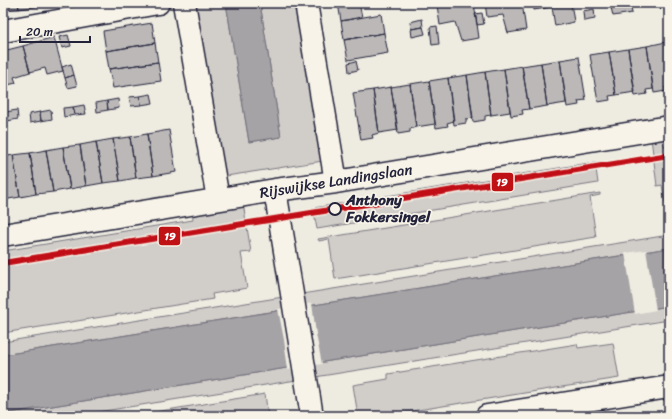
<svg xmlns="http://www.w3.org/2000/svg" width="672" height="419" font-family="Sriracha,sans-serif">
  <style>
    .green { fill: #d1cdc9; stroke: #7a7882 }
    .water { fill: #a6a3a6; stroke: #716f7b }
    .pier { fill: #eeebe1 }
    .building { fill: #bbb8b7; stroke: #22223b }
    .lines { fill: none; stroke-linecap: round; stroke-linejoin: round }
    .minor-casing { stroke: #22223b; stroke-width: 25 }
    .minor { stroke: #f7f3e8; stroke-width: 22 }
    .tram-1-casing { stroke: #f7f3e8; stroke-width: 9 }
    .tram-1 { stroke: #c01115; stroke-width: 6 }
    .stop-dot { fill: #f7f3e8; stroke: #22223b; stroke-width: 2 }
    .labels { text-anchor: middle; stroke-width: 3.5; stroke-linejoin: round; paint-order: stroke }
    .street-label { font-size: 15px; fill: #22223b; stroke: #f7f3e8 }
    .stop-label { font-size: 15px; font-weight: bold; fill: #22223b; stroke: #f7f3e8; text-anchor: start }
    .line-badge { stroke: #f7f3e8; stroke-width: 1.5 }
    .badge-label { font-size: 11px; text-anchor: middle; font-weight: bold; fill: #fff }
  </style>
  <rect width="100%" height="100%" fill="#eeebe1"/>
  <filter id="ink" filterUnits="userSpaceOnUse"><feTurbulence type="fractalNoise" baseFrequency=".025" numOctaves="2"/><feDisplacementMap in="SourceGraphic" scale="8" xChannelSelector="R" yChannelSelector="G"/><feConvolveMatrix kernelMatrix="1 2 1 2 8 2 1 2 1" color-interpolation-filters="sRGB"/></filter>
  <g filter="url(#ink)">
    <path class="green" d="M192,3H226L249,142L281,137L260,3H297L323,161L220,177Z
      M662,136L664,146L669,145V220H668L662,185L657,186L651,138Z
      M595,162L598,183L317,229L313,208Z
      M600,193V195L590,197L596,237L335,279L329,239L319,241L318,239Z
      M243,203L251,252L241,253L247,288L212,294L213,299L3,333V251L193,220L192,212Z
      M669,235V248L3,355V342Z
      M669,306V320L73,416H3V414Z
      M613,343L619,378L380,416H358L353,385L388,379V374L577,344L578,348Z
      M265,394L268,416H130Z"/>
    <path class="water" d="M226,3H260L281,137L249,142Z
      M669,248V306L3,414V355Z"/>
    <path class="pier" d="M646,250L656,310L635,314L625,253Z
      M312,303L316,334L322,364L288,370L284,340L278,309Z"/>
    <path class="building" d="M3,3H18L19,9L3,10Z
      M18,3H63L19,9Z
      M338,3H359L362,17L341,21Z
      M447,3H474L479,38L461,41L455,22L440,25L437,5Z
      M485,3H522L526,30L508,33L503,15L487,17Z
      M533,3H571L574,22L555,26L552,7L534,10Z
      M610,3H630L632,13L613,16Z
      M659,3H669V7L660,9Z
      M594,9L595,19L584,21L583,11Z
      M482,13L484,24L477,25L475,14Z
      M381,14L384,33L344,40L341,21Z
      M422,19L423,27L411,29L410,22Z
      M152,23L155,43L106,51L103,31Z
      M437,26L439,44L432,45L430,27Z
      M423,27L425,34L412,37L411,29Z
      M384,33L388,53L348,60L344,40Z
      M68,35L71,46L62,48L59,37Z
      M54,37L63,71L47,75L45,68L30,72L23,46Z
      M666,42H669V66Z
      M666,42L669,66V87H665L666,91L654,93L647,46Z
      M155,43L158,62L109,69L106,51Z
      M23,46L30,72L14,77L16,83L3,86V51Z
      M647,46L653,89L646,90L647,94L635,96L628,49Z
      M628,49L635,92L616,95L609,52Z
      M609,52L616,95L609,96L610,100L598,102L590,55Z
      M579,57L586,100L578,101L579,105L567,107L560,60Z
      M560,60L566,103L547,106L541,63Z
      M356,61L358,70L349,72L348,63Z
      M158,62L161,81L113,88L109,69Z
      M541,63L547,106L529,109L522,66Z
      M71,64L74,75L65,78L62,67Z
      M522,66L529,109L522,110L523,114L511,116L504,69Z
      M504,69L510,112L491,115L485,72Z
      M485,72L491,115L485,116V120L473,122L467,75Z
      M74,75L77,86L68,88L65,78Z
      M467,75L473,118L466,119V123L454,125L448,78Z
      M448,78L454,121L447,123L448,126L436,128L429,81Z
      M429,81L435,124L416,127L410,84Z
      M410,84L416,127L410,129V132L398,134L391,87Z
      M391,87L398,130L379,133L373,90Z
      M373,90L379,133L372,135L373,138L361,140L353,93Z
      M151,94L153,103L141,105L140,96Z
      M140,96L141,105L131,106L129,97Z
      M118,99L119,108L108,110L107,101Z
      M107,101L108,110L97,112L96,103Z
      M84,105L86,114L75,115L73,107Z
      M73,107L75,115L64,117L63,108Z
      M17,110L18,119L7,121L6,112Z
      M51,110L52,119L41,121L40,112Z
      M6,112L7,121L3,122V113Z
      M40,112L41,121L30,123L29,114Z
      M169,130L176,172L153,176L147,134Z
      M147,134L153,176L136,178L130,137Z
      M130,137L136,178L120,181L113,139Z
      M113,139L120,181L103,183L96,142Z
      M96,142L103,183L86,186L80,145Z
      M80,145L86,186L70,189L63,147Z
      M63,147L70,189L53,192L46,150Z
      M46,150L53,192L36,194L30,153Z
      M30,153L36,194L20,197L13,155Z
      M13,155L20,197L3,200V157Z"/>
    <g class="lines">
      <defs>
        <path id="minor" d="M184,3L218,199
          M306,3L336,182
          M3,31L158,3
          M275,190L312,416
          M3,235L197,203L275,190L336,182L669,127
          M487,416L669,387"/>
      </defs>
      <use href="#minor" class="minor-casing"/>
      <use href="#minor" class="minor"/>
      <defs>
        <path id="tram-1" d="M3,263L669,155"/>
      </defs>
      <use href="#tram-1" class="tram-1-casing"/>
      <use href="#tram-1" class="tram-1"/>
    </g>
  </g>
  <circle class="stop-dot" cx="335" cy="209" r="6"/>
  <g class="labels">
    <g class="street-label">
      <text transform="translate(336 181) rotate(-9)" y="5">Rijswijkse Landingslaan</text>
    </g>
    <g class="stop-label">
      <text x="346" y="205">Anthony<tspan x="346" dy="17">Fokkersingel</tspan></text>
    </g>
  </g>
  <g class="line-badge">
    <rect x="491" y="172" width="23" height="20" rx="4" fill="#c01115"/>
    <rect x="158" y="226" width="23" height="20" rx="4" fill="#c01115"/>
  </g>
  <g class="badge-label">
    <text x="502" y="186">19</text>
    <text x="170" y="240">19</text>
  </g>
  <rect width="672" height="419" fill="none" stroke="#f7f3e8" stroke-width="16"/>
  <rect x="8" y="8" width="656" height="403" fill="none" stroke="#22223b" stroke-width="1.5" filter="url(#ink)"/>
  <path d="M20 36v6h70v-6" fill="none" stroke="#22223b" stroke-width="2"/>
  <text x="26" y="36" font-size="12" fill="#22223b" stroke="#f7f3e8" stroke-width="3" paint-order="stroke">20 m</text>
</svg>
